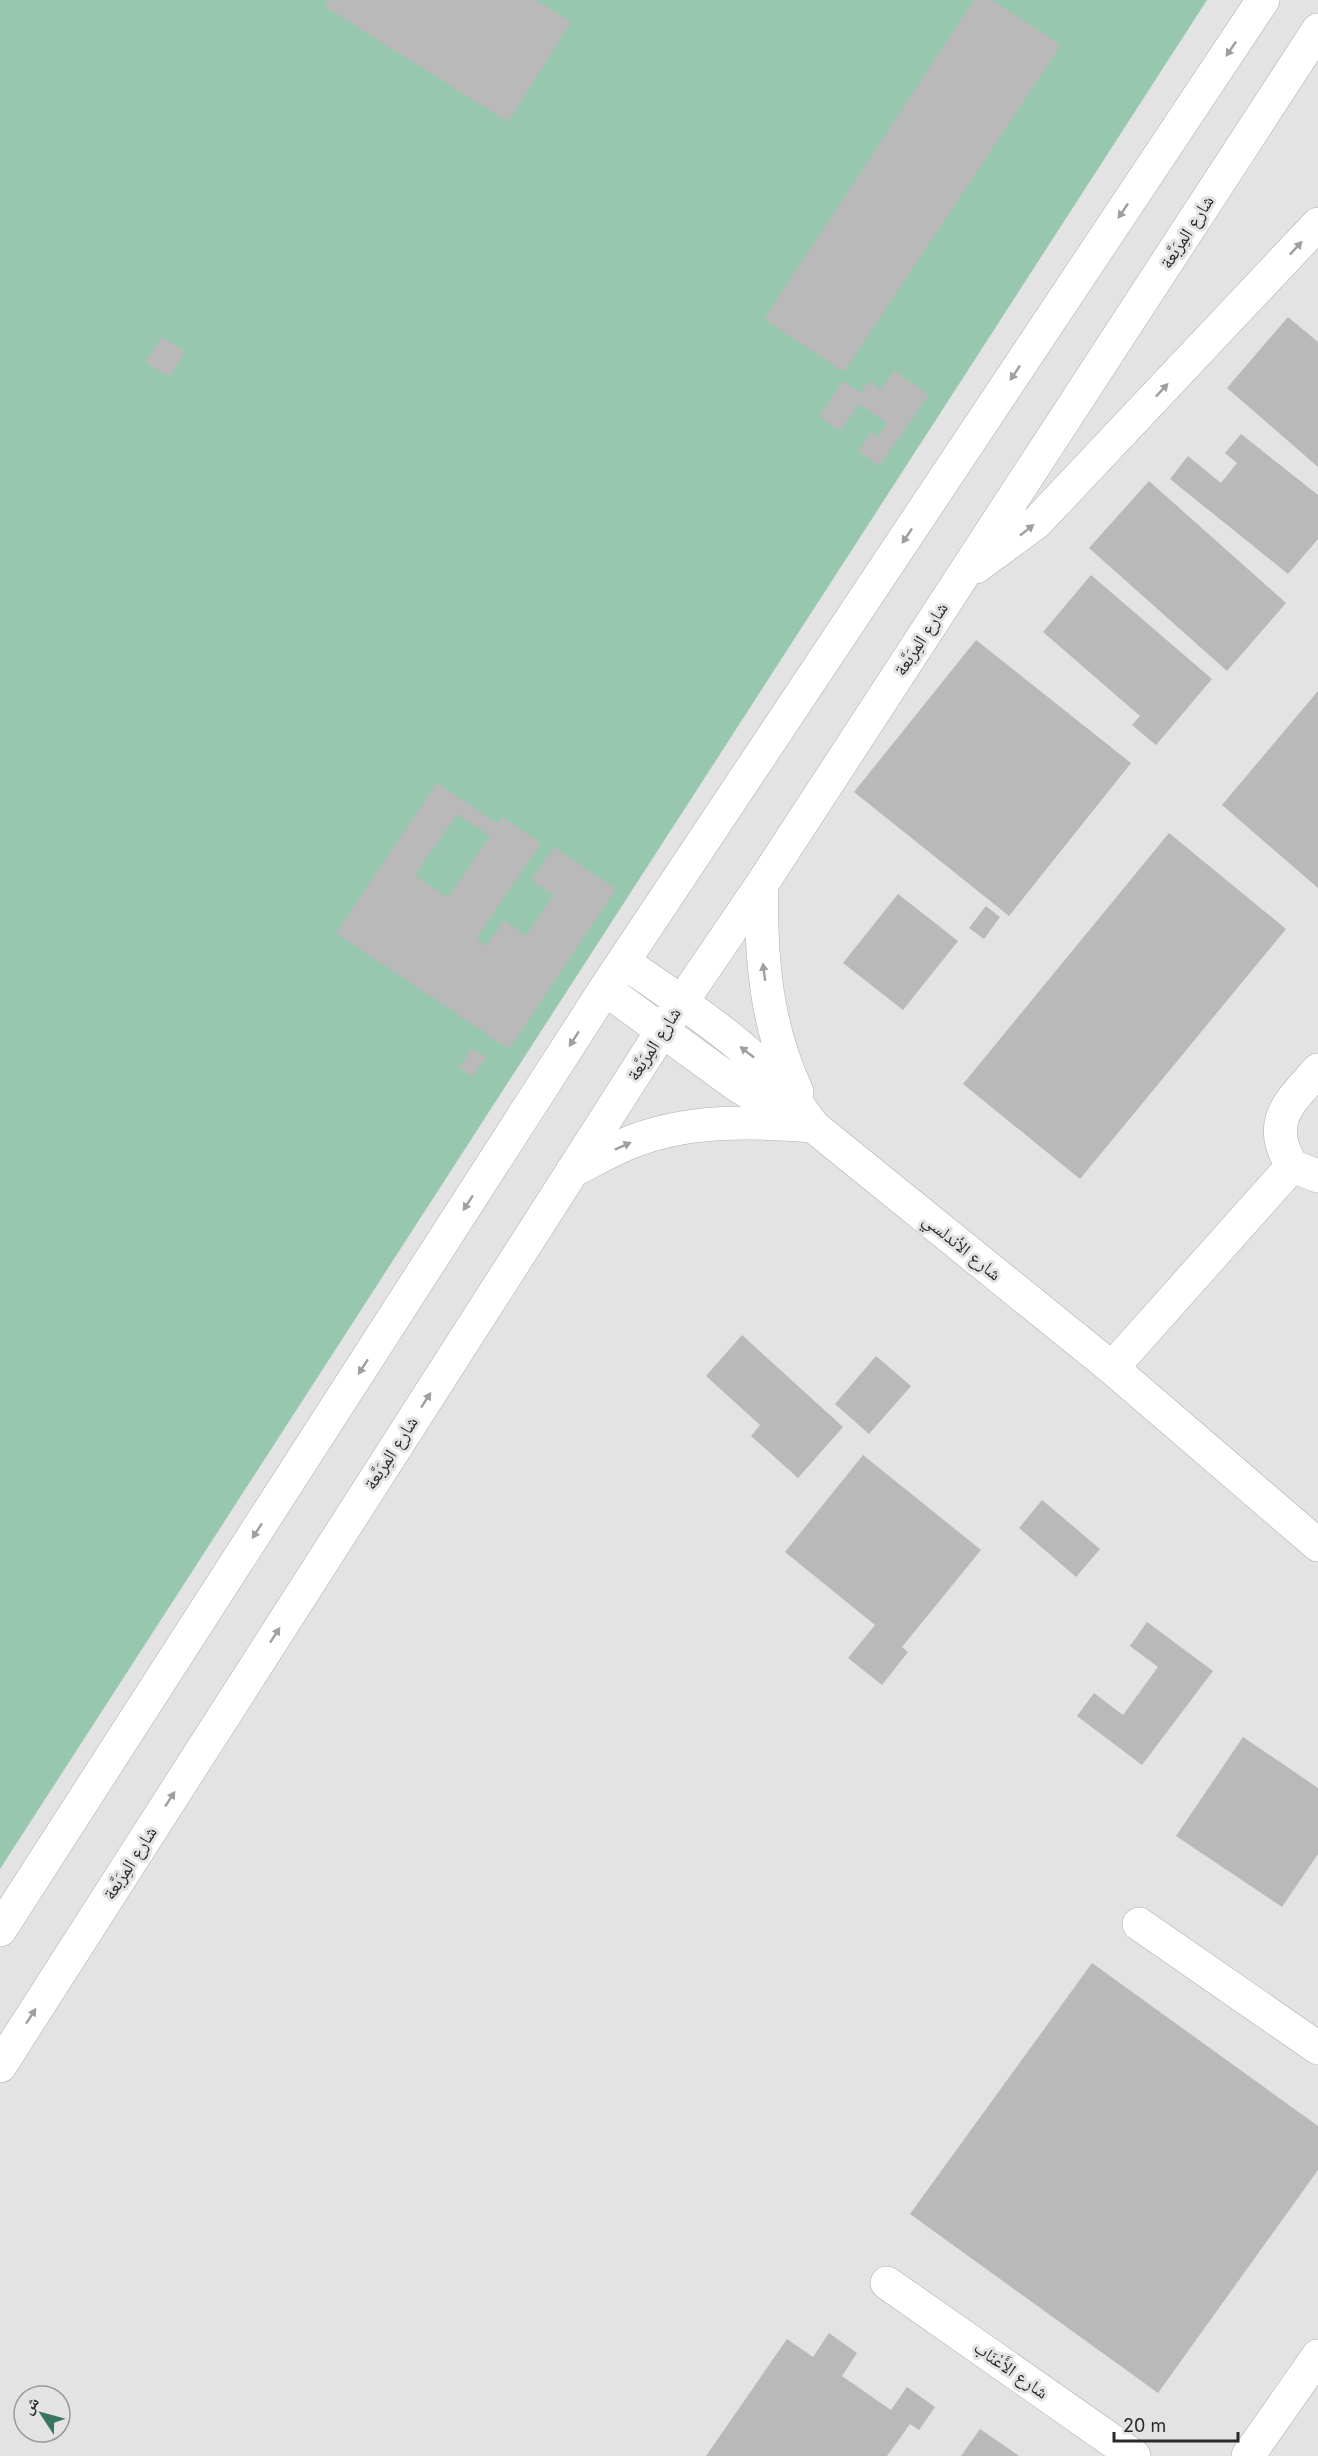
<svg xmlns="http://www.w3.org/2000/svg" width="1318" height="2456" font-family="Inter,'Noto Naskh Arabic',sans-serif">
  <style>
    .green { fill: #97c7ae }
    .building { fill: #b9b9ba; fill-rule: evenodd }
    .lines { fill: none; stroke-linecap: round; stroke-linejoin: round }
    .minor-casing { stroke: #aeaeaf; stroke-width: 34 }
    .minor { stroke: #fff; stroke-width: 33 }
    .oneway { fill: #9f9f9f }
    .labels { text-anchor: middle; stroke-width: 6; stroke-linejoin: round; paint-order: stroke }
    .street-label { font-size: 18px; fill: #2a2a2a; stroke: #e3e3e4 }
  </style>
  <rect width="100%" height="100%" fill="#e3e3e4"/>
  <path class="green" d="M0,0H1207L0,1869Z"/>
  <path class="building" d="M328,0H536L571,22L508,122L324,6Z
    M974,0H992L1061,45L844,372L764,319Z
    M1288,317L1318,342V467L1227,388Z
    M162,337L185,352L169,377L145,362Z
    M894,370L929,395L879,466L858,451L871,432L878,437L887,423L859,404L840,431L819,416L843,381L861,393L869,381L881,390Z
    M1241,434L1318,495V539L1288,574L1170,479L1188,456L1221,483L1237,463L1225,453Z
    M1149,481L1286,603L1227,671L1089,548Z
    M1091,575L1212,679L1156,745L1132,725L1140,716L1043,632Z
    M976,640L1131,763L1009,916L854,792Z
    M1318,691V888L1222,805Z
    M437,783L498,824L502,817L541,843L476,939L486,946L504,920L526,936L553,895L531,880L554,847L616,889L509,1049L336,933ZM457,814L490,836L448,898L415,875Z
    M1169,833L1286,929L1080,1179L963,1084Z
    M898,894L958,941L903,1010L843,963Z
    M986,906L1000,917L984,939L969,928Z
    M472,1048L486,1058L472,1077L459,1068Z
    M742,1335L843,1427L798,1478L751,1436L760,1425L706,1376Z
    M876,1356L911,1386L869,1434L835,1404Z
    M863,1455L981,1550L902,1647L908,1652L882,1685L848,1658L875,1625L785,1552Z
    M1042,1500L1100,1549L1076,1577L1019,1528Z
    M1147,1622L1213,1671L1142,1765L1077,1716L1094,1693L1123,1715L1158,1667L1130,1646Z
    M1243,1737L1318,1788V1854L1282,1907L1176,1836Z
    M1092,1963L1318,2126V2170L1158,2393L910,2214Z
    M829,2333L857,2353L842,2376L891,2410L907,2387L935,2407L919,2430L910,2424L887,2456H706L787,2339L813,2357Z
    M980,2429L1019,2456H961Z"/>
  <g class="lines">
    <defs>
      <path id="minor" d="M976,567L1037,522L1318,224
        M762,884C760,957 766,1025 797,1092
        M624,962C694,1011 765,1054 813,1126L1112,1368L1318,1545
        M605,989L738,1086L797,1120
        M1318,1070C1289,1103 1265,1122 1292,1166L1318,1176
        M572,1171C590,1162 608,1152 626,1144C685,1119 751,1121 813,1126
        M1112,1368L1292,1166
        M1139,1924L1318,2048
        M0,1930L605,989L1263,0
        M0,2066L662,1031L762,884L1318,30
        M887,2283L1134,2456
        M1248,2456L1318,2356"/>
    </defs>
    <use href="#minor" class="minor-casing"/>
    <use href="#minor" class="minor"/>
  </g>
  <defs><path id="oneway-solid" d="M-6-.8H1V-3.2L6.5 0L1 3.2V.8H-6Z" transform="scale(1.5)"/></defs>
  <g class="oneway">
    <use href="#oneway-solid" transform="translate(1231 49) rotate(124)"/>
    <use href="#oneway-solid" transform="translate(1123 211) rotate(124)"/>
    <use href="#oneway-solid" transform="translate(1296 248) rotate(-47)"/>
    <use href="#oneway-solid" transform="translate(1015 373) rotate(124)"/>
    <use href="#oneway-solid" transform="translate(1162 390) rotate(-47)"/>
    <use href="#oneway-solid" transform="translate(1027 530) rotate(-38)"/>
    <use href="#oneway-solid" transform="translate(907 536) rotate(124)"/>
    <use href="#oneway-solid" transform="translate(764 972) rotate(-98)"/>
    <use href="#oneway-solid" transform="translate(574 1039) rotate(123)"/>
    <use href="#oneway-solid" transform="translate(747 1052) rotate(-142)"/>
    <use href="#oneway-solid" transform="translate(623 1146) rotate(-24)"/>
    <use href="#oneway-solid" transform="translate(468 1203) rotate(123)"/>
    <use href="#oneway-solid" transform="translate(363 1367) rotate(123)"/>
    <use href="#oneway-solid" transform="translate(426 1400) rotate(-57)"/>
    <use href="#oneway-solid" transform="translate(257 1531) rotate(123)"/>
    <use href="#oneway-solid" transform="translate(275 1635) rotate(-57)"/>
    <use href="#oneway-solid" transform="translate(170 1799) rotate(-57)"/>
    <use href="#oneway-solid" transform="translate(31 2016) rotate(-57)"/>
  </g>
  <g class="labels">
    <g class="street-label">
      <text transform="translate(1187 232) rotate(-57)" y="6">شارع المِرَبَّعة</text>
      <text transform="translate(921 639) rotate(-57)" y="6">شارع المِرَبَّعة</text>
      <text transform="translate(654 1044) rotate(-57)" y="6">شارع المِرَبَّعة</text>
      <text transform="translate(962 1247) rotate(39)" y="6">شارع الأندلسي</text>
      <text transform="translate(391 1453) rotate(-57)" y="6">شارع المِرَبَّعة</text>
      <text transform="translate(130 1863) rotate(-57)" y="6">شارع المِرَبَّعة</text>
      <text transform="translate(1011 2370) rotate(35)" y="6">شارع الأَعْنَاب</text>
    </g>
  </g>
  <g transform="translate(42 2414) rotate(306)"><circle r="28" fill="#e3e3e4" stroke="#99999a" stroke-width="1.5"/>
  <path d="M0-4.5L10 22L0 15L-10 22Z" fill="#397661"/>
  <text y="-9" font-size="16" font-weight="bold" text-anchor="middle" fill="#2a2a2a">ش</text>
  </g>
  <path d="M1114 2432v9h124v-9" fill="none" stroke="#2a2a2a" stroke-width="3"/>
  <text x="1123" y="2432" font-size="18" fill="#2a2a2a" stroke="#e3e3e4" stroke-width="4.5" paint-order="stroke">20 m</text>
</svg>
